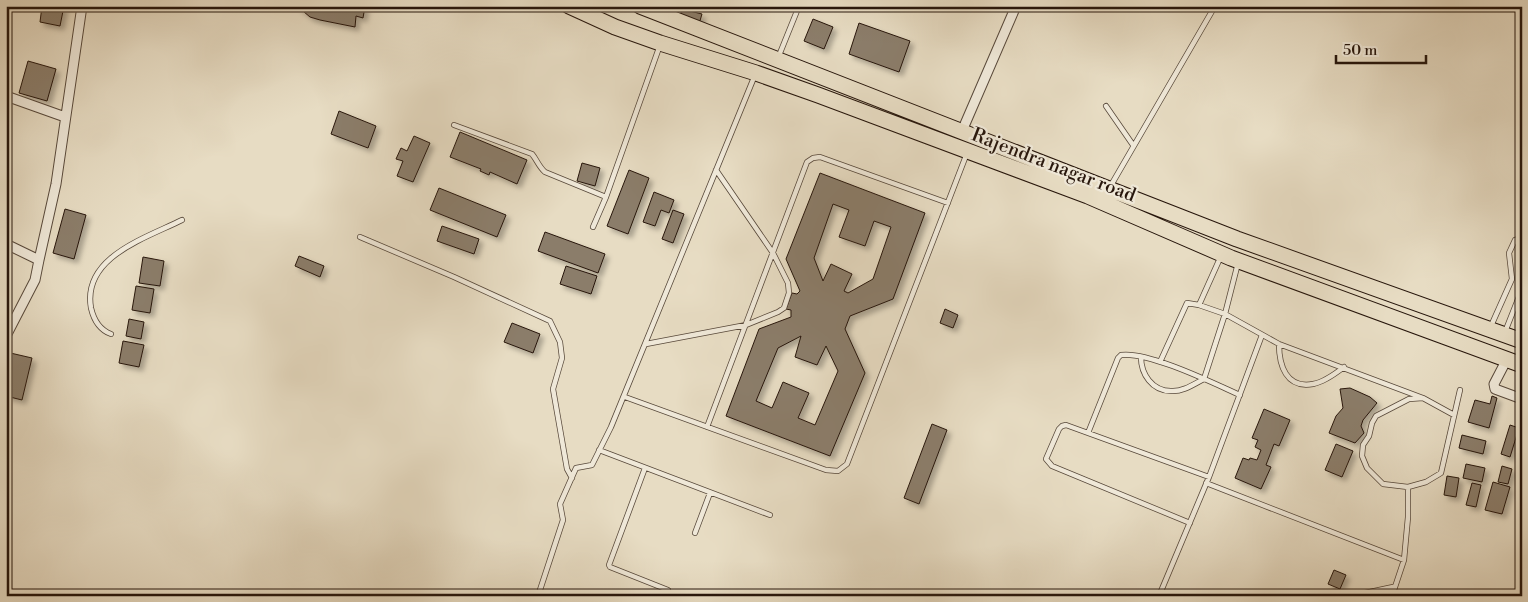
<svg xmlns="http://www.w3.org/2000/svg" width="1528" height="602" font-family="'Libre Bodoni',serif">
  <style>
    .building { fill: #8b7d6b; stroke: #27160c; fill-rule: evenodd; filter: url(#shadow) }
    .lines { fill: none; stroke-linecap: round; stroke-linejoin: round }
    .service-casing { stroke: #57483a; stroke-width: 6 }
    .minor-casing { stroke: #57483a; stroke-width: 11 }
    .primary-casing { stroke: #27160c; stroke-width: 17 }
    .service { stroke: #efe8d8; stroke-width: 4.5 }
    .minor { stroke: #efe8d8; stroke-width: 9 }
    .primary { stroke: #e7dcc3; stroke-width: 15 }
    .labels { text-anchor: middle; stroke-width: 4.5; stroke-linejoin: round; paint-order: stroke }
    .street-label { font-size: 19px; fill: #27160c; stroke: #efe8d8 }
  </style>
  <defs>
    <filter id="shadow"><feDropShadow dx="4" dy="4" stdDeviation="2.5" flood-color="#0004"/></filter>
  </defs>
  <rect width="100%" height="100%" fill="#e7dcc3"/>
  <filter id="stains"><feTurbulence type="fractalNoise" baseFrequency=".004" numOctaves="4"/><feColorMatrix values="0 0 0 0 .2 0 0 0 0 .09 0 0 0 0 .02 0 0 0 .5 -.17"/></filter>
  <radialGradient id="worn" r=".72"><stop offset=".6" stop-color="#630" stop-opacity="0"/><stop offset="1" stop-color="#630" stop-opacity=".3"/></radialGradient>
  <path class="building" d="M42,6H64L60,26L40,22Z
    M297,6H365L363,18L356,16L355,27L320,20L310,17Z
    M682,9L702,14L699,24L679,19Z
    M813,19L833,27L824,49L804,41Z
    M859,23L910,41L899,72L849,54Z
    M28,61L56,69L47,101L19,93Z
    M339,111L376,126L368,148L331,134Z
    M460,132L527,160L517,184L490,172L489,175L480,171L481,169L450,157Z
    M414,136L430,143L413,182L397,176L403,161L396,159L401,148L407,151Z
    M582,163L600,168L595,186L577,181Z
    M629,170L649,178L628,234L607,226Z
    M820,173L925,213L893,299L850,316L845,329L865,373L830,456L726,416L759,329L791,317V310L786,309L792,293L797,294L800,291L786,259ZM833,204L849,210L839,237L865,246L874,221L891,227L873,279L848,293L844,291L852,274L831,264L823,281L814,258ZM801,336L795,357L817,365L826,346L838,371L815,425L798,418L809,393L783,382L772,408L756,401L778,348Z
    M439,188L506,215L497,237L430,210Z
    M654,192L674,200L669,213L661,210L655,226L643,222Z
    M65,209L86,215L74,259L53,253Z
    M673,210L684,214L673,243L662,239Z
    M442,226L479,239L474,254L437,241Z
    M545,232L605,254L598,273L538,251Z
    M299,256L324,266L320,277L295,266Z
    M143,257L164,261L160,286L139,283Z
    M566,266L597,276L591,294L560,284Z
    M136,286L154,289L150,313L132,310Z
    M945,309L958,315L953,328L940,323Z
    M129,319L144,322L141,339L126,336Z
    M512,323L540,334L533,353L504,342Z
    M123,341L144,345L139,367L119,363Z
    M6,352L32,358L22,400L6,396Z
    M1350,388L1370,397L1377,403L1363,420L1361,426L1364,433L1355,443L1329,433L1336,416L1343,408L1340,389Z
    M1492,396L1497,398L1489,428L1468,422L1475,400L1490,404Z
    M1264,409L1290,420L1279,446L1274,444L1266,465L1271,467L1261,489L1235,478L1243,458L1249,460L1250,458L1257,460L1261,450L1255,447L1258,440L1252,438Z
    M932,424L947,430L919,504L904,498Z
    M1510,425L1519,428L1510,457L1501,454Z
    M1462,435L1486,441L1483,454L1459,448Z
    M1336,444L1353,451L1342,477L1325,470Z
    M1466,464L1485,468L1482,482L1463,478Z
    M1502,466L1512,469L1508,484L1498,482Z
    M1447,476L1459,478L1456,497L1444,495Z
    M1493,482L1510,487L1502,514L1485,510Z
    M1472,483L1481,485L1476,507L1466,505Z
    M1334,570L1346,575L1340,589L1328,584Z"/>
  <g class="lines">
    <defs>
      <path id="service" d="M778,58L799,6
        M1106,106L1133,145
        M454,125L532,154C537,160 539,167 545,172L606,197
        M1110,187L1215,6
        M593,227L606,197L660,45
        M360,237L454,277L550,321L560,342L562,358L553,389L567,469L572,478
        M1238,263L1225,314L1279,344L1423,398
        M1199,305L1221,256
        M1491,326L1512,279L1509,253L1515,240L1522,238
        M1505,332L1522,289
        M111,334C100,330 94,321 91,308C82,257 146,238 182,220
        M646,344L746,325L778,312L784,308L789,293L788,283L773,253L716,170
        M1279,344C1279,365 1286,389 1313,384C1324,382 1335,374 1344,367
        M1141,357C1141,374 1152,391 1171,391C1183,392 1194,384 1204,379L1225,314L1199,305L1187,303L1160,362
        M625,397L826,470L838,471L847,464L967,153
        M707,427L807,162L813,158L820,157L948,203
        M1088,433L1118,358L1121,355C1148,351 1213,383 1240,395
        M599,450L770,515
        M645,468L609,565L610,567L668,590
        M1206,483L1404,560
        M1408,487L1383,484L1367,468L1362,456L1363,445L1369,436L1372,423L1376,416L1409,399L1423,398L1454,415
        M1190,523L1052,466L1046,459L1059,429L1062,426L1066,425L1209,477
        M695,533L710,493
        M1328,593L1337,596
        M538,596L563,520L560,504L576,468L592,465L611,427L755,75
        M1159,596L1209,477L1262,335
        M1356,596L1365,593L1393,587
        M1392,596L1404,560L1408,517V487L1426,482L1441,473L1460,390"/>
      <path id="minor" d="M6,96L65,117
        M962,131L1016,6
        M6,244L39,260
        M6,336L35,280L39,260L56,184L82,6
        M1507,359L1494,384L1495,389L1522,399"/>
      <path id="primary" d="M569,6L615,27L660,43L756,73L818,95L1088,196L1231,258L1522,365
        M640,6L1237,239L1522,341"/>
    </defs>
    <use href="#service" class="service-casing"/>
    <use href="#minor" class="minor-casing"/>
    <use href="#primary" class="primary-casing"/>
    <use href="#service" class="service"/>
    <use href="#minor" class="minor"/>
    <use href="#primary" class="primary"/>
  </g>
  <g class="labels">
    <g class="street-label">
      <text transform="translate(1054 164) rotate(21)" y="7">Rajendra nagar road</text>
    </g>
  </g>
  <rect width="1528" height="602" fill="none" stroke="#e7dcc3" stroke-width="25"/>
  <rect x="8" y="8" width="1513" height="587" fill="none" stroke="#27160c" stroke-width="2.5"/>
  <rect x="12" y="12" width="1503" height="577" fill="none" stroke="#27160c"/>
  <path d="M1336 55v8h90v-8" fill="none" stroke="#27160c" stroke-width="2.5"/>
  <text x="1343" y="55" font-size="15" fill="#27160c" stroke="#efe8d8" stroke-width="4" paint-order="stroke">50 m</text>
  <rect width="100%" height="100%" filter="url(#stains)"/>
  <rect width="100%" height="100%" fill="url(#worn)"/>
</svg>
